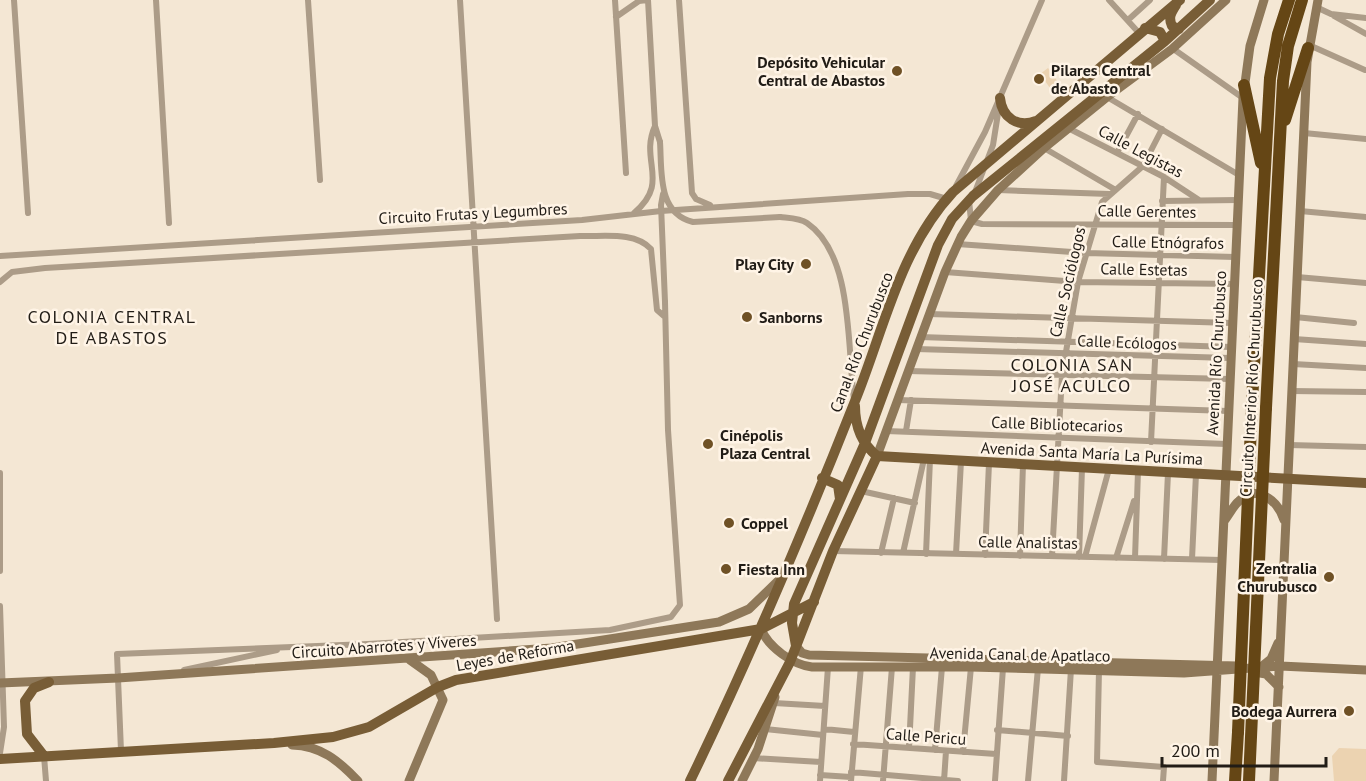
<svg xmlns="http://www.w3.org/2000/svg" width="1366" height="781" font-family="'PT Sans',sans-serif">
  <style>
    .green { fill: #ecd3b1 }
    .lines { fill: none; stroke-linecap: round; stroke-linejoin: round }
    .street { stroke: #ac9c88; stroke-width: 6 }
    .secondary { stroke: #8e7859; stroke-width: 9 }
    .primary { stroke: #785d36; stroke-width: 10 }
    .highway { stroke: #654615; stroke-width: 12 }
    .street-bridge { stroke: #ac9c88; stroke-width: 6 }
    .highway-bridge { stroke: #654615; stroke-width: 12 }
    .poi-dot { fill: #6f5125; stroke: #fff4e6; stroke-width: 2 }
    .labels { text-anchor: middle; stroke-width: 5; stroke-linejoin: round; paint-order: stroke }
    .poi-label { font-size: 16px; font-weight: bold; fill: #211c16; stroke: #fff4e6; text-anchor: start }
    .street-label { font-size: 16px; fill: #211c16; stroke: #fff4e6 }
    .neighbourhood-label { font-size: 18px; letter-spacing: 1.5px; fill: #211c16; stroke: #fff4e6 }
  </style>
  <rect width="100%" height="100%" fill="#f4e7d4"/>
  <path class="green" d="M1048,68L1058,82L1050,88L1040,74Z
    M1339,748L1366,749V781H1334L1332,756Z"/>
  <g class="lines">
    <path class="street" d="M14,0L28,213
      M156,0L169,223
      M308,0L320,180
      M460,0L497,619
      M615,0L626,173
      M648,0L655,126L660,142
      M679,0L692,193L696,199L710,205
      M1109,0L1139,33
      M1316,7L1331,14L1366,18
      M1334,16L1366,34
      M616,17L639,1L647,0
      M1128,20L1150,0
      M1309,45L1365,70
      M1172,48L1243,98
      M1107,97L1239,175
      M1068,128L1164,177L1199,200
      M1304,133L1366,139
      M1044,148L1114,189
      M1117,153L1138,114
      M956,186L985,132L1042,0
      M998,190L1109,194
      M975,192L993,145L999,107
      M969,200L971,221L982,224L1237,225
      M1162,201L1238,200
      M1300,211L1366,217
      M634,213C671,182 639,161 655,126
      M780,217C788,218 800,218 807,223C854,255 847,349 854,399
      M957,244L1086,253L1235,257
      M0,256L582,220L661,211L908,194H930L947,199
      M945,272L1078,282L1234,284
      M1297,277L1366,283
      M0,282L12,272L45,268L580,236C603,237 634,231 651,249L657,310L665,317
      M929,314L1232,323
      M1295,317L1354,323
      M920,337L1231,347
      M1294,339L1366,344
      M916,349L1230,358
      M1293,364L1366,368
      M908,371L1229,379
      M1292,391L1366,392
      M898,400L1228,411
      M886,431L1226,444
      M906,431L911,400
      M1151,442L1164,177
      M1289,445L1366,447
      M0,473V571
      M861,491L915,503
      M833,551L1222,560
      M881,553L894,498
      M903,553L924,459
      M926,554L930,459
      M956,554L961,461
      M985,555L989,463
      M1020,556L1023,464
      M1052,556L1062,375L1078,282L1102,202L1143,166L1162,129
      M1079,557L1082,468
      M1085,557L1109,469
      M1116,558L1134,501
      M1135,558L1138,471
      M1164,559L1168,473
      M1192,559L1196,474
      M0,606L4,727L0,753
      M184,670L277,650
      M1099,670L1097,762L1164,767L1163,781
      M774,703L825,706
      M765,729L823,735
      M824,729L854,732
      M997,730L1068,736
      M853,744L996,754
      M909,748L913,667
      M935,750L942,667
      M121,751L117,654L368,644L610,630L671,617L680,605L668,430L665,302
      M963,752L971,667
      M44,756L46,781
      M753,758L821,762
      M851,772L958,781
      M820,775L851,777
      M820,781L828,667
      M851,781L861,666
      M883,781L892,667
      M944,781L946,751
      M995,781L1003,668
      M1028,781L1038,668
      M1064,781L1071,669"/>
    <path class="secondary" d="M877,456L945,272L961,237L971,221L998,190L1044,148L1107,97L1172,49L1226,0
      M1224,521C1229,515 1233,506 1239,501C1257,483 1278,501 1284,520
      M761,629C768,647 793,665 812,667H971L1184,673L1280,666L1366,670
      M796,646L802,653L809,655L1237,666
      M1261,667L1271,659L1278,643
      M1254,672L1266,674L1279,687
      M0,683L118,678L552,648L719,622L749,609L780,579
      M292,745C321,746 338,760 358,781
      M409,781L443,700L431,675L410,660
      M742,781L758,749L775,697
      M1212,781L1243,98L1250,46L1264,0
      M1274,781L1307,62L1318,0"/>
    <path class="primary" d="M1176,5C1171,13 1168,17 1172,26L1179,29
      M1145,28L1160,32L1165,41
      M1000,98C1002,118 1018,128 1036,121
      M855,406C855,425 861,443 877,456L1366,483
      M822,478L838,485L840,499
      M796,646L792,623L794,604L865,443L938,245L952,219L973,196L1165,41L1210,0
      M44,756L27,734L25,701L34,688L49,682
      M0,759L274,743L333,737L369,727L438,687L456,680L761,629L814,602
      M690,781C750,657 804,530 855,401C884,330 899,250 953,192L1180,0
      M728,781L790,662L833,551L877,456"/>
    <path class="highway" d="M1244,85L1261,163
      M1285,120L1308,48
      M1252,402L1270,78L1278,34L1289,0
      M1266,408L1283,81L1288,46L1302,0
      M1235,781L1238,732
      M1249,781L1252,715"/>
    <path class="street-bridge" d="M660,142C662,171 657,213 693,222L780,217
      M663,194L661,205L665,302"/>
    <path class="highway-bridge" d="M1252,715L1266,408
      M1238,732L1252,402"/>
  </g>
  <g class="poi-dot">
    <circle cx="897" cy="71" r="6"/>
    <circle cx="1039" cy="79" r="6"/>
    <circle cx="806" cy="264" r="6"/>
    <circle cx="747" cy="317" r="6"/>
    <circle cx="708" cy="444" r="6"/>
    <circle cx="729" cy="523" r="6"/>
    <circle cx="726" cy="569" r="6"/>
    <circle cx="1329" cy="577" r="6"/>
    <circle cx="1349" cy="711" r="6"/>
  </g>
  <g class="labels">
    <g class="poi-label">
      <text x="885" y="68" text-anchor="end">Depósito Vehicular<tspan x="885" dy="18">Central de Abastos</tspan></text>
      <text x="1051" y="76">Pilares Central<tspan x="1051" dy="18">de Abasto</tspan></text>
      <text x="794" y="270" text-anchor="end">Play City</text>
      <text x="759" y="323">Sanborns</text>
      <text x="720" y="441">Cinépolis<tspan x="720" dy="18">Plaza Central</tspan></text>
      <text x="741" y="529">Coppel</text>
      <text x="1317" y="574" text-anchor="end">Zentralia<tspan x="1317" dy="18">Churubusco</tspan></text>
      <text x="738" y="575">Fiesta Inn</text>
      <text x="1337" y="717" text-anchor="end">Bodega Aurrera</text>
    </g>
    <g class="street-label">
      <text transform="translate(1141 151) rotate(28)" y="6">Calle Legistas</text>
      <text transform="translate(1147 211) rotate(1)" y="6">Calle Gerentes</text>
      <text transform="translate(473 213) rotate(-3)" y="6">Circuito Frutas y Legumbres</text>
      <text transform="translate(1168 242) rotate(1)" y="6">Calle Etnógrafos</text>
      <text transform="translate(1144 269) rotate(1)" y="6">Calle Estetas</text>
      <text transform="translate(1067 282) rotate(-77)" y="6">Calle Sociólogos</text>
      <text transform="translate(861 342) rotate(-69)" y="6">Canal Río Churubusco</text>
      <text transform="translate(1127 342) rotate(2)" y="6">Calle Ecólogos</text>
      <text transform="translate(1216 353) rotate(-87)" y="6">Avenida Río Churubusco</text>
      <text transform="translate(1251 388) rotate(-87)" y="6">Circuito Interior Río Churubusco</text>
      <text transform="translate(1057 424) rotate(2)" y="6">Calle Bibliotecarios</text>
      <text transform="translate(1092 453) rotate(3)" y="6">Avenida Santa María La Purísima</text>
      <text transform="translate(1028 542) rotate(1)" y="6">Calle Analistas</text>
      <text transform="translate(384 646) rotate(-4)" y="6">Circuito Abarrotes y Víveres</text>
      <text transform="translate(1020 654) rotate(1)" y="6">Avenida Canal de Apatlaco</text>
      <text transform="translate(515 655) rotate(-10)" y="6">Leyes de Reforma</text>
      <text transform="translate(926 736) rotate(4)" y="6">Calle Pericu</text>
    </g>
    <g class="neighbourhood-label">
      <text x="112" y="323">COLONIA CENTRAL<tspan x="112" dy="21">DE ABASTOS</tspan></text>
      <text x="1072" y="371">COLONIA SAN<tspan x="1072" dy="21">JOSÉ ACULCO</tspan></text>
    </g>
  </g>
  <path d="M1162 757v9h164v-9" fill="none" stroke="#211c16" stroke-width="3"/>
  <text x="1171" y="757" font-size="18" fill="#211c16" stroke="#fff4e6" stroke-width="4.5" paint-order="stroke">200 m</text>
</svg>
